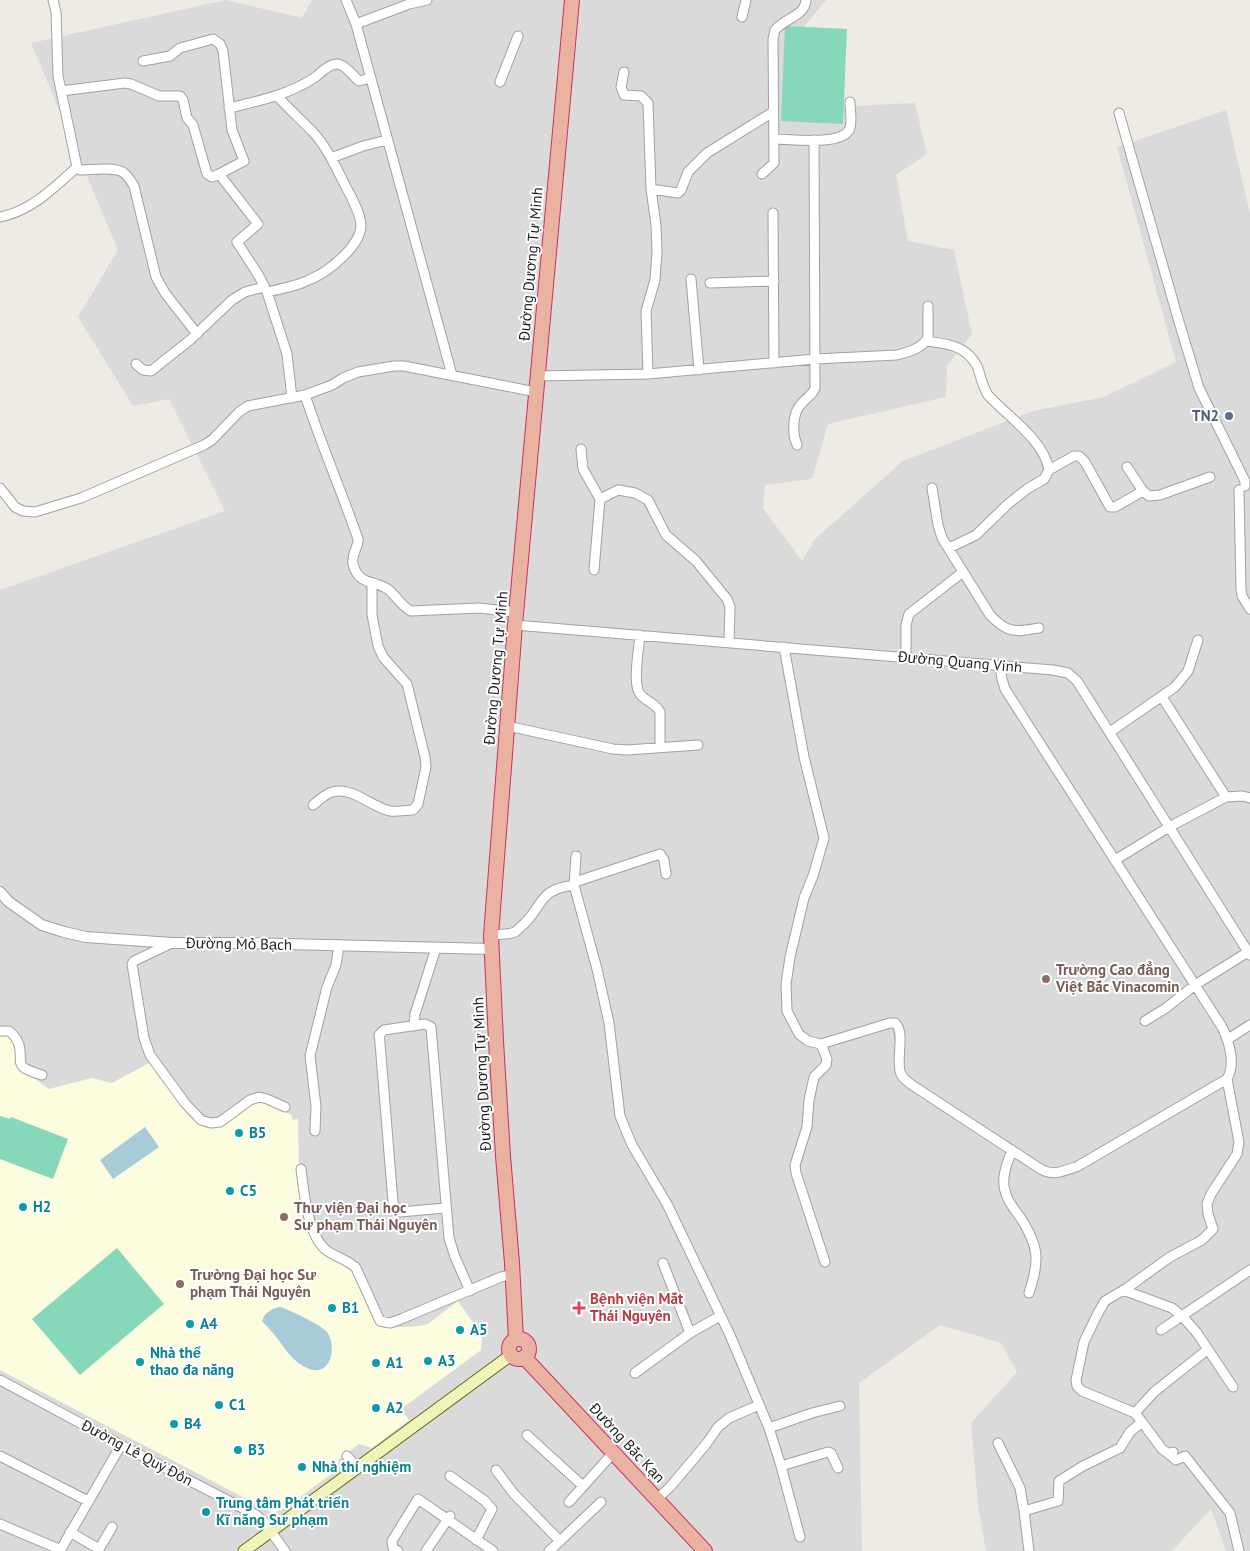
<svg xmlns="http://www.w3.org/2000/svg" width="1250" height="1551" font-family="'PT Sans',sans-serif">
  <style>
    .residential { fill: #dbdada }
    .education { fill: #fcfcde }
    .pitch { fill: #87d7ba }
    .water { fill: #a7ccd8 }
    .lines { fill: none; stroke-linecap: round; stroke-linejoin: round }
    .minor-casing { stroke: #a1a1a1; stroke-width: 11 }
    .tertiary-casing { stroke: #a1a1a1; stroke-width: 12 }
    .secondary-casing { stroke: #5f6c0d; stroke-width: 13 }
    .trunk-casing { stroke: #cc3162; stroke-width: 16 }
    .minor { stroke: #fff; stroke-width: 9 }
    .tertiary { stroke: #fff; stroke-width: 10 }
    .secondary { stroke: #f0f4bb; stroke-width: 11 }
    .trunk { stroke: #eab2a0; stroke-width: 14 }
    .service-dot { fill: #5c6f8a; stroke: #fff; stroke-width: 2 }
    .education-dot { fill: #8d6e63; stroke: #fff; stroke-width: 2 }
    .culture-dot { fill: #0f9aa8; stroke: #fff; stroke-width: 2 }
    .health-dot { fill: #e0444e; stroke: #fff; stroke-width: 2 }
    .labels { text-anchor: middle; stroke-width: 4; stroke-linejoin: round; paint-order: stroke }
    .street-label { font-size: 15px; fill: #1d1d1d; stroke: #fff }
    .service-label { font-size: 15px; font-weight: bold; fill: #4e5e75; stroke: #fff; text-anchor: end }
    .education-label { font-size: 15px; font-weight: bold; fill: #785e54; stroke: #fff; text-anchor: start }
    .culture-label { font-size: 15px; font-weight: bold; fill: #0d838f; stroke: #fff; text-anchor: start }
    .health-label { font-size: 15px; font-weight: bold; fill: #be3a42; stroke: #fff; text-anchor: start }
  </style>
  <rect width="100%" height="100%" fill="#eeebe4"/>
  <path class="residential" d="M226,0L302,18L312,0H826L790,44L789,109L915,103L927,154L896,175L908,241L954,250L972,334L947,366L946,397L828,424L812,479L765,485L763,508L802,561L815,539L903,461L1033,411L1104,397L1176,362L1117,147L1226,110L1250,214V1551H1226L1211,1509L1172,1551H986L978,1506L971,1423L1017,1372L1001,1343L940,1325L859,1383L862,1551H0V590L225,511L169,399L133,406L78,317L118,250L31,43Z"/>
  <path class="education" d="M0,1035H7L15,1040L18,1051L14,1064L49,1089L92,1078L112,1083L151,1062L195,1118L214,1127L226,1125L252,1103L262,1102L281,1111L291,1114L293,1120L298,1119L299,1174L302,1216L307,1228L316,1243L332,1260L351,1266L377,1322L385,1328L419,1326L428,1324L458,1301L476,1327L482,1339L481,1350L401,1409L409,1420L372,1448L359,1444L339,1459L337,1470L286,1507L273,1513L0,1370Z"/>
  <path class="pitch" d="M785,26L847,29L843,124L781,121Z
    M0,1116L10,1119L11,1117L68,1139L53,1179L0,1159Z
    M117,1248L164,1304L80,1375L32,1319Z"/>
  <path class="water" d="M145,1127L159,1147L113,1179L100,1160Z
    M280,1307C288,1309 323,1326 327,1332C338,1347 330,1379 307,1368C290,1360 284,1346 273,1333C269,1329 266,1325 262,1321C265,1312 271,1309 280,1307Z"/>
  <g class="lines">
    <defs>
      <path id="minor" d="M53,0L56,12L58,76L77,167L80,170C91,170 116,166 124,173C128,176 131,181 134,186L156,277L165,293L197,334
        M346,0L356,24L452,375
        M742,17L746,0
        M356,24L409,4L427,0
        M143,61L170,56L180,48L213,39L220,44L223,51L232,130L244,161L219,174L258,224L237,242L259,276L267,292L287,354L292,398
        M624,72L621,87L624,95L641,96L648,103L651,189L656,225L657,252L655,280L646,311L648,374
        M500,82L518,36
        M61,91L125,83L131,84L159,96H180L183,100L187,118L193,125L207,174L212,177L219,174
        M229,108C258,101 288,95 314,78C321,73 328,64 337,64C345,64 353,76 359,81L371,78
        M1119,113L1179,322L1199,388L1245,481V486
        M774,139C791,139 840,146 849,130C853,123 850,110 850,102
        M331,158L363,146L387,140
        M762,174L774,163L773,39L775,30C785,18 805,16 806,0
        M651,189L678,193L681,190L688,172L707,153L773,112
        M773,213L774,363
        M0,217C31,211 54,188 77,167
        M691,279L699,370
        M710,283L774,281
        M267,292C282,289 297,286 311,279C328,272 361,246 361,225C360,211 350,195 344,183C335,165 326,146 312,131C300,119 288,108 277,96
        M926,341C947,344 966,345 977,366C981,376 982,386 988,395C1008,417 1044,440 1049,470L1044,479L1027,489L1008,504L976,535L949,548
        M136,364L143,370L151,371L190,340L232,300L245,292L264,287
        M538,376L648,374L815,359L897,355C908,352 921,349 928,338V306
        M305,395C321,444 341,490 358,539C359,548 351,552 353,564C359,587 375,579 389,590C397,597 401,606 411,611L479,608L516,612
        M797,445C792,433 792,413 802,403C807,397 812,396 815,388L814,140
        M581,449L583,469L600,499L594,570
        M1127,467L1143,491L1149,496L1160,495L1210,477
        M1049,470L1074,456H1079L1085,462L1110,507H1115L1143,491
        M0,488L15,507L23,511L35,512L81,498L204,445L212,440L239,412L248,406L305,395L332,385L343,378L358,372L394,366H404L536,392
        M932,488L938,525L942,538L990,615C1008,634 1015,632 1039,628
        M1239,490L1241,589L1242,596L1250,609
        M600,499L618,490L635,493L648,500L666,535L696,561L727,599L730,607L729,643
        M515,625L1053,670L1068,673L1077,681L1250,955
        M640,635C639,649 632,684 640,694C646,702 656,703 660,712V747
        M784,647L804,757L824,838L813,876L804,898L790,957L786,984L787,1011L799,1034L808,1041L821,1044L890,1023H895C906,1032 895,1061 901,1074C903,1079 908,1082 912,1085L1039,1168C1052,1177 1064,1171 1078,1166L1227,1079C1236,1064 1229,1041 1222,1027L1005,689L1002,679L1000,665
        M906,657V625L909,614L963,572
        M1162,697L1226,797
        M507,726L613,749L627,750L698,745
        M1110,732L1175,687L1188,671L1198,640
        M313,805C318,801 325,794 332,792C352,786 371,807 390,811C397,812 406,810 413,810L418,804L426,767L425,757L407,684L383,657L378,646L372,615V584
        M576,856L574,885L597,969L609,1023L620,1116L632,1145L667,1204L730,1335L769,1428L781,1466L800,1537
        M1115,860L1169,827L1226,797L1242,796L1250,798
        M575,882L660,854L664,860L666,874
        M491,935C498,934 508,935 515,932C518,930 521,926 524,924C545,903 538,890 574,885
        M172,943L134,961L132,964L144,1038L150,1055L185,1103L201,1120L211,1123L220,1122L250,1100L259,1097L267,1099L285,1107
        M1145,1021L1166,1008L1195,985L1248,952
        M414,1026L415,1014L436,948
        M0,1031H9C27,1045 16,1061 23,1067C28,1071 36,1073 42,1075
        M1228,1039L1250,1025
        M821,1044L827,1059L826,1065L814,1077L809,1100L807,1127L795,1165L796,1173L825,1262
        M315,1131L316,1106L310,1056L327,987L336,965L339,945
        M1012,1150C1007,1163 1000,1180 1006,1194C1008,1202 1015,1210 1020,1217C1039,1246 1040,1260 1029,1293
        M301,1169C304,1192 307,1234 326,1250C335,1257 347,1259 356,1268L380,1321L390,1323L401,1319L501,1277L513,1274
        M445,1208L400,1212L395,1208L393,1202L380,1043L379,1035L384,1030L425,1024L431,1027L449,1238L455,1257L470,1291
        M663,1263L690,1333
        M1123,1290L1172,1308L1182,1316L1197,1333L1233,1387
        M1161,1330L1250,1270
        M635,1373L690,1333L720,1316
        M0,1380L121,1445L256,1515L264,1522L285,1551
        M1135,1413L1154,1392L1207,1350
        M1142,1422L1162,1449L1169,1454L1173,1452
        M769,1428L812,1413L840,1406
        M527,1435L583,1486
        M998,1443L1020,1488L1024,1511L1058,1501L1059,1481L1083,1466L1120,1448L1130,1432L1142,1422L1135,1413L1082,1391L1077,1386L1076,1380L1084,1342L1098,1313L1105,1301L1127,1288L1170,1257L1202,1240L1213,1229L1208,1214L1207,1204L1211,1194L1237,1154L1239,1142L1227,1079
        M1169,1454L1176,1460L1185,1456L1230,1513L1239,1551
        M0,1456L88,1501
        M347,1456L357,1468
        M781,1466L828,1452L831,1453L838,1468
        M496,1470L514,1494L558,1539L559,1542L549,1551
        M450,1476L485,1501L492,1509L476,1540
        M657,1499L670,1487L707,1443L718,1427L729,1418L759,1405
        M569,1502L614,1452
        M1024,1511L1029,1551
        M0,1524L61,1550
        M70,1532L99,1549
        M559,1542L601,1502
        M60,1551L121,1445
        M98,1551L112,1527
        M398,1551L393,1548L392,1541L418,1499L493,1551
        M426,1551L450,1516"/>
      <path id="tertiary" d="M0,892L9,902L42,925L64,932L86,937L172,943H248L491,949"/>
      <path id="secondary" d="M244,1551L511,1355"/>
      <path id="trunk" d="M516,1339L512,1263L503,1156L496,1041L491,935L515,625L572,0
        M509 1349a10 10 0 1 1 20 0a10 10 0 1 1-20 0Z
        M524,1357L705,1551"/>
    </defs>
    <use href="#minor" class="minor-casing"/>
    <use href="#tertiary" class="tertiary-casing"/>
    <use href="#secondary" class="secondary-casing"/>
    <use href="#trunk" class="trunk-casing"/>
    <use href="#minor" class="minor"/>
    <use href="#tertiary" class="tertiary"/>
    <use href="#secondary" class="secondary"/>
    <use href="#trunk" class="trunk"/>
  </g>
  <circle class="service-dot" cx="1229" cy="416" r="5"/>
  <g class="education-dot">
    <circle cx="1046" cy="979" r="5"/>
    <circle cx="284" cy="1217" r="5"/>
    <circle cx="180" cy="1284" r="5"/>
  </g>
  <g class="culture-dot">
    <circle cx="239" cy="1133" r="5"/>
    <circle cx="230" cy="1191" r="5"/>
    <circle cx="23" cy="1207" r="5"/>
    <circle cx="332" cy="1308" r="5"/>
    <circle cx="190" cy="1324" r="5"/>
    <circle cx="460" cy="1330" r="5"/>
    <circle cx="428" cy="1361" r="5"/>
    <circle cx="140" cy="1362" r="5"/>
    <circle cx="376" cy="1363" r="5"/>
    <circle cx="219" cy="1405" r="5"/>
    <circle cx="376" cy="1408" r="5"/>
    <circle cx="174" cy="1424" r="5"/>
    <circle cx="238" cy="1450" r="5"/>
    <circle cx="302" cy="1467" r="5"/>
    <circle cx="206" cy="1512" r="5"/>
  </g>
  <path class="health-dot" d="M576.5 1300.5h5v5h5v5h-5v5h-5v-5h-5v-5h5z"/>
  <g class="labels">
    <g class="street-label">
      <text transform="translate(531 264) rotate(-85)" y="5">Đường Dương Tự Minh</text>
      <text transform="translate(960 662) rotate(5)" y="5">Đường Quang Vinh</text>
      <text transform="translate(496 668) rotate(-85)" y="5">Đường Dương Tự Minh</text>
      <text transform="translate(239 944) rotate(1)" y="5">Đường Mỏ Bạch</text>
      <text transform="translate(482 1074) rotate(-93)" y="5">Đường Dương Tự Minh</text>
      <text transform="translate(627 1443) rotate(47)" y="5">Đường Bắc Kạn</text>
      <text transform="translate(137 1453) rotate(28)" y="5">Đường Lê Quý Đôn</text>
    </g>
    <g class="service-label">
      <text x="1219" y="421">TN2</text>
    </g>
    <g class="education-label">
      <text x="1056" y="975">Trường Cao đẳng<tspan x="1056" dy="17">Việt Bắc Vinacomin</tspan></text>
      <text x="294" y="1213">Thư viện Đại học<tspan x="294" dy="17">Sư phạm Thái Nguyên</tspan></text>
      <text x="190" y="1280">Trường Đại học Sư<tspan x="190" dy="17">phạm Thái Nguyên</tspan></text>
    </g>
    <g class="culture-label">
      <text x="249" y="1138">B5</text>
      <text x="240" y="1196">C5</text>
      <text x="33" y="1212">H2</text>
      <text x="342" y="1313">B1</text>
      <text x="200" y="1329">A4</text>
      <text x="470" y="1335">A5</text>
      <text x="150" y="1358">Nhà thể<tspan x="150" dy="17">thao đa năng</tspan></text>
      <text x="438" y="1366">A3</text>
      <text x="386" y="1368">A1</text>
      <text x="229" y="1410">C1</text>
      <text x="386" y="1413">A2</text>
      <text x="184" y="1429">B4</text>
      <text x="248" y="1455">B3</text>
      <text x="312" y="1472">Nhà thí nghiệm</text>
      <text x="216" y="1508">Trung tâm Phát triển<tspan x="216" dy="17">Kĩ năng Sư phạm</tspan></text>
    </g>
    <g class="health-label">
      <text x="590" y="1304">Bệnh viện Mắt<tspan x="590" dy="17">Thái Nguyên</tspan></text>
    </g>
  </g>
</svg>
